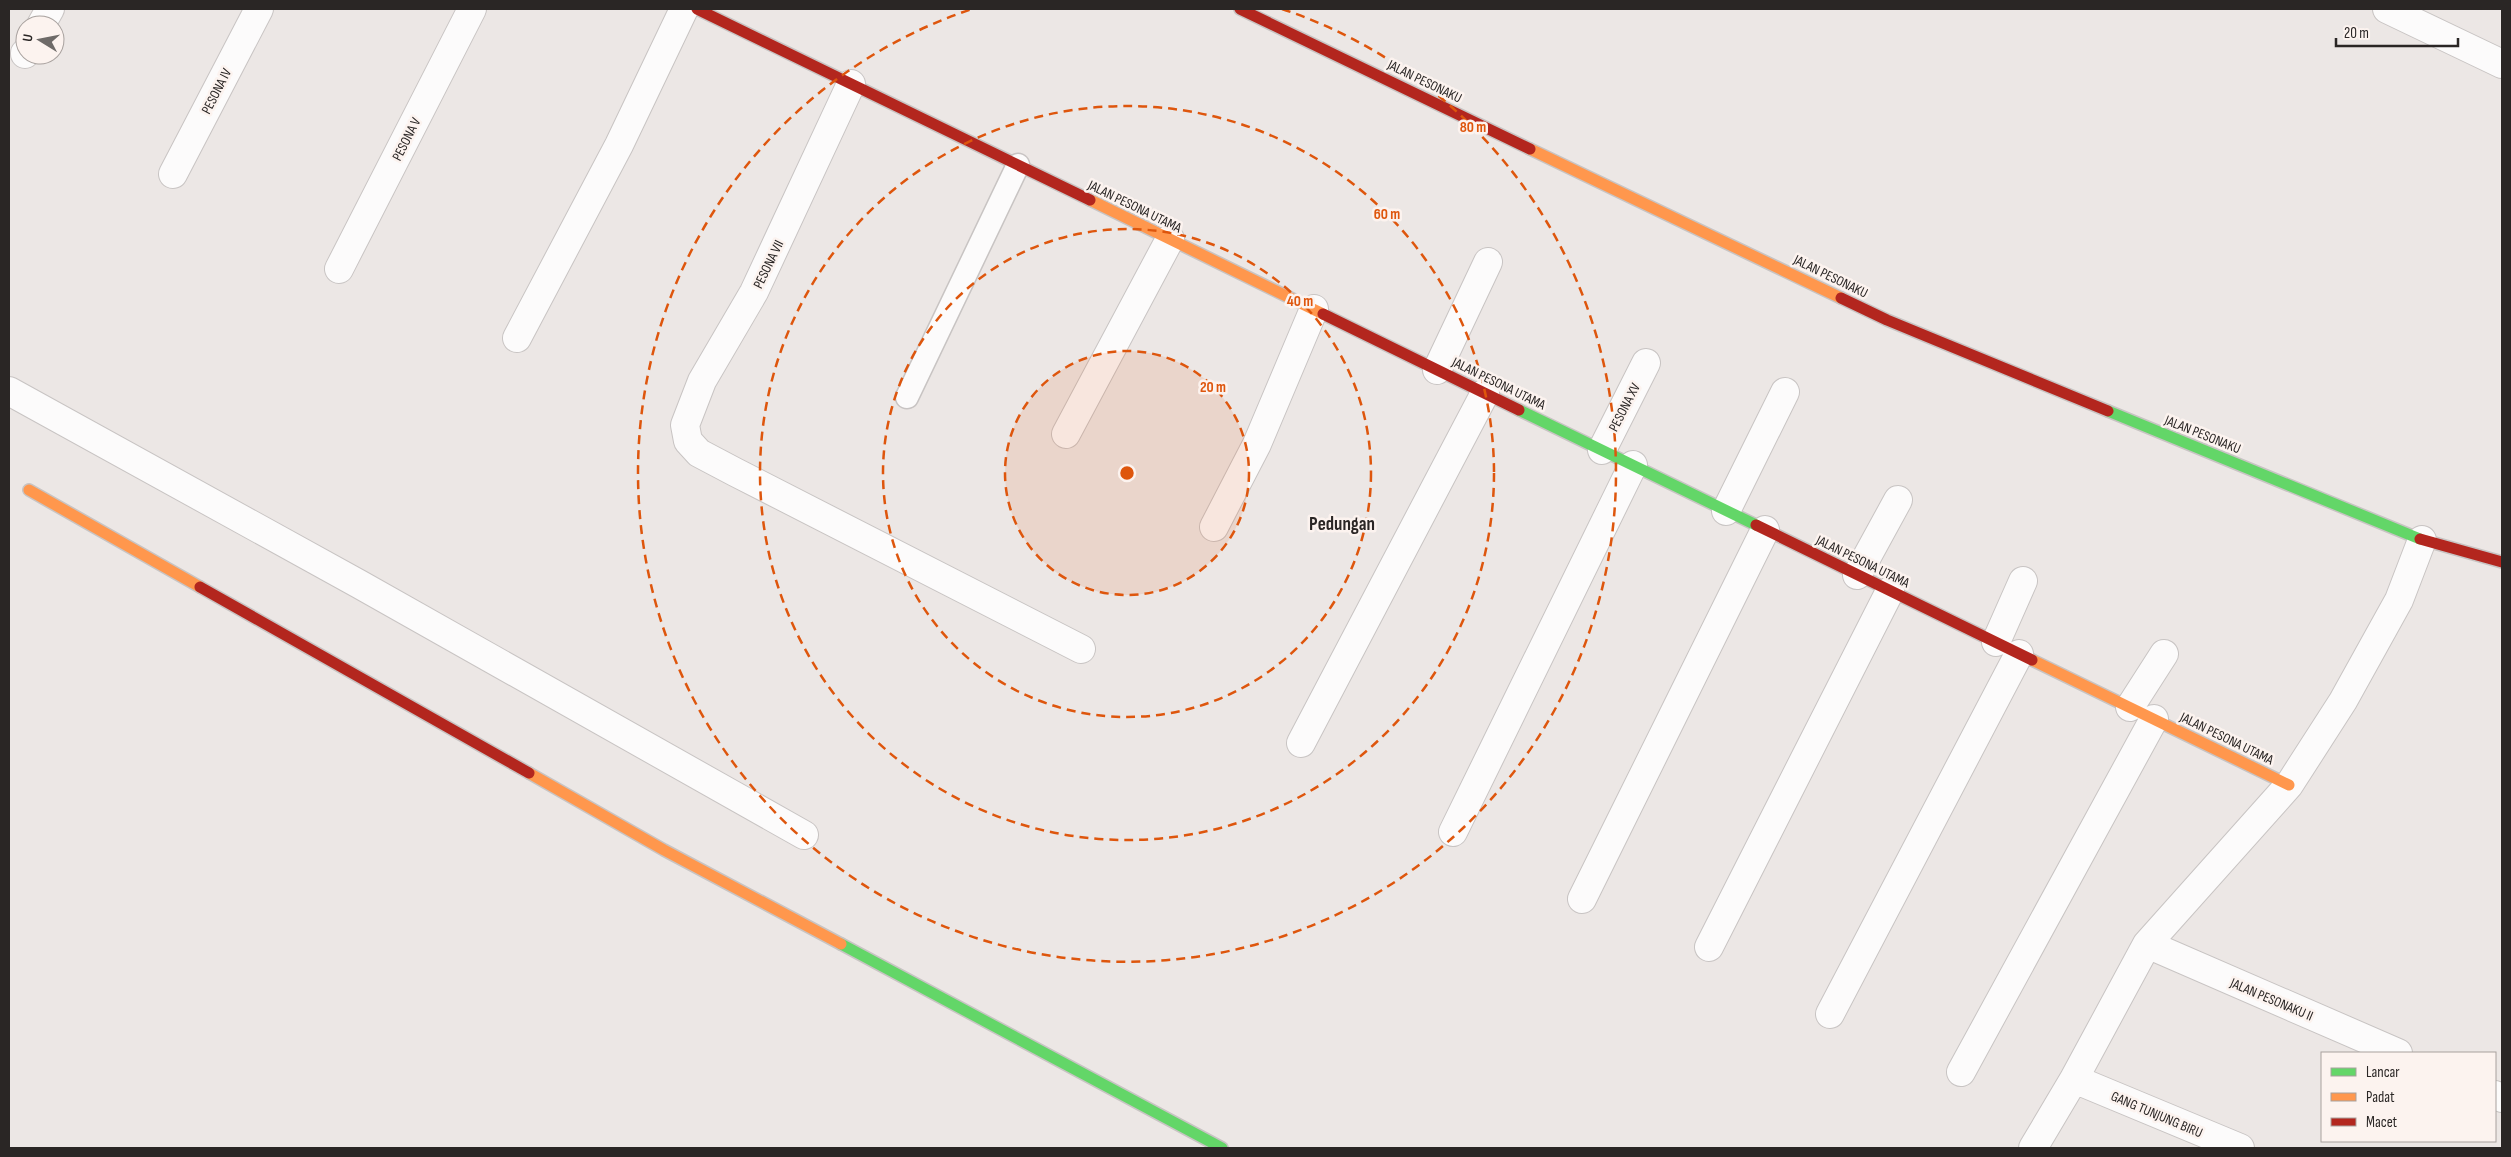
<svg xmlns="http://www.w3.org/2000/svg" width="2511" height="1157" font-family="'Sofia Sans Condensed',sans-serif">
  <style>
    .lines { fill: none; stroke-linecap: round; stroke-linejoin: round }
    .lane-casing { stroke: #c8c4c3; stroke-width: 25 }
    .street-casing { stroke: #c8c4c3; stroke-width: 30 }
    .fast-casing { stroke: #c8c4c3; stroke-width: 14 }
    .slow-casing { stroke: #c8c4c3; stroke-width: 14 }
    .jam-casing { stroke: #c8c4c3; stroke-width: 14 }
    .lane { stroke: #fcfbfb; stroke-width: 22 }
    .street { stroke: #fcfbfb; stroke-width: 28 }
    .fast { stroke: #63d668; stroke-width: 11 }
    .slow { stroke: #ff974d; stroke-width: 11 }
    .jam { stroke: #b3261e; stroke-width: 11 }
    .ring { fill: none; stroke: #de560d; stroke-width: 2.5; stroke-dasharray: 9 6 }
    .labels { text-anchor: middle; stroke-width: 5; stroke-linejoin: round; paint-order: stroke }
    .street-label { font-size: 14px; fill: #2a2625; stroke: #fcf3ef }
    .district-label { font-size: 19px; font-weight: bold; fill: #2a2625; stroke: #fcf3ef }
    .centre { fill: #de560d; stroke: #fcf3ef; stroke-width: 2.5 }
    .ring-label { font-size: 15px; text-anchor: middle; font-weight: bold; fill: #de560d; stroke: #fcf3ef; stroke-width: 5; stroke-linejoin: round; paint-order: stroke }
  </style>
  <rect width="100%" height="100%" fill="#ece7e5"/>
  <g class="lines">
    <defs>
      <path id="lane" d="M907,397L1018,165"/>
      <path id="street" d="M2387,9L2502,64
        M41,25L50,9
        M25,54V53
        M851,84L754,292L702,381L685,425L688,441L699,453L735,472L1081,649
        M173,174L259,9
        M339,269L472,9
        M517,338L619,145L684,9
        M1437,370L1488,262
        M9,391L359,584L804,835
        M1066,434L1170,239
        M1602,450L1646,363
        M1726,511L1785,392
        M1214,527L1257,444L1314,309
        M1857,575L1898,500
        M1996,642L2023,581
        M2130,707L2164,654
        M1301,743L1485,393
        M1453,832L1633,465
        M1582,899L1765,530
        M2147,944L2398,1053
        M1709,947L1890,591
        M1830,1014L2019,654
        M1961,1072L2154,719
        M2074,1079L2240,1148
        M2495,1095L2502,1098
        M2033,1148L2074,1079L2147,944L2289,785L2343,701L2399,600L2422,540"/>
      <path id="fast" d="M1519,410L1756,525
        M2108,411L2420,539
        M841,944L1222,1148"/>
      <path id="slow" d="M1530,149L1841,298
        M1090,200L1323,314
        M29,490L200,587
        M2032,660L2289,785
        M529,773L664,850L841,944"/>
      <path id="jam" d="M697,9L1090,200
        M1240,9L1530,149
        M1841,298L1887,320L2108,411
        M1323,314L1519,410
        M1756,525L2032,660
        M2420,539L2502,562
        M200,587L529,773"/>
    </defs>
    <use href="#lane" class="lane-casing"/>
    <use href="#street" class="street-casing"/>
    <use href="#fast" class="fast-casing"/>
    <use href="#slow" class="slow-casing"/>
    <use href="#jam" class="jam-casing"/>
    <use href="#lane" class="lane"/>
    <use href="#street" class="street"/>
    <use href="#fast" class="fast"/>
    <use href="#slow" class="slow"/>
    <use href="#jam" class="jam"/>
  </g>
  <circle cx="1127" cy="473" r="122" fill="#de560d" fill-opacity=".12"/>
  <g class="ring">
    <circle cx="1127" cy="473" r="122"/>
    <circle cx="1127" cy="473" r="244"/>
    <circle cx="1127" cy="473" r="367"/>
    <path d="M1282 9A489 489 0 1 1 972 9"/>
  </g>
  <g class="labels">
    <g class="street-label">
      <text transform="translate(1425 81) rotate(26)" y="5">JALAN PESONAKU</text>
      <text transform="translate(216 91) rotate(-63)" y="5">PESONA IV</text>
      <text transform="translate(406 139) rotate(-63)" y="5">PESONA V</text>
      <text transform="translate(1135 206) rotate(26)" y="5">JALAN PESONA UTAMA</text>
      <text transform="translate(768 264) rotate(-64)" y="5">PESONA VII</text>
      <text transform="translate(1831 276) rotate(26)" y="5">JALAN PESONAKU</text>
      <text transform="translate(1499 383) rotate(26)" y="5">JALAN PESONA UTAMA</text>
      <text transform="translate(1624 407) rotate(-63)" y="5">PESONA XV</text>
      <text transform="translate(2203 434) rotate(22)" y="5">JALAN PESONAKU</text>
      <text transform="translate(1863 561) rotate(26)" y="5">JALAN PESONA UTAMA</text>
      <text transform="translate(2227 738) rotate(26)" y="5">JALAN PESONA UTAMA</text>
      <text transform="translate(2272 999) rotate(23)" y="5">JALAN PESONAKU II</text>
      <text transform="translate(2157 1114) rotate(23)" y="5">GANG TUNJUNG BIRU</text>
    </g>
    <g class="district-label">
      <text x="1342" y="530">Pedungan</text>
    </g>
  </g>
  <circle cx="1127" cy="473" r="8" class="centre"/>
  <g class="ring-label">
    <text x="1473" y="132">80 m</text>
    <text x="1387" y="219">60 m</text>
    <text x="1300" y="306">40 m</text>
    <text x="1213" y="392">20 m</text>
  </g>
  <rect width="2511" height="1157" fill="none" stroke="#2a2625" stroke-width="20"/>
  <rect x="2321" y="1052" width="175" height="90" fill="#fcf3ef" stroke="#a8a19e"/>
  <rect x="2331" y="1068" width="25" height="8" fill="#63d668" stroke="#a8a19e"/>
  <text x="2366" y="1077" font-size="15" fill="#2a2625">Lancar</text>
  <rect x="2331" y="1093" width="25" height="8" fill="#ff974d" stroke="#a8a19e"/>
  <text x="2366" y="1102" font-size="15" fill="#2a2625">Padat</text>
  <rect x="2331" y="1118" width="25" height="8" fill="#b3261e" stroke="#a8a19e"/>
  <text x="2366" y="1127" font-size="15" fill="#2a2625">Macet</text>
  <g transform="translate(40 40) rotate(280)"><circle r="24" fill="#fcf3ef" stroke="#a8a19e"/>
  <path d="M0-4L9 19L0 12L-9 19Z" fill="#6e6a68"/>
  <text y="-8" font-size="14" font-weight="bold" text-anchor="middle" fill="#2a2625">U</text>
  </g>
  <path d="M2336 38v8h122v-8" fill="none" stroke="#2a2625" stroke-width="2.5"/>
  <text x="2344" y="38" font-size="15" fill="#2a2625" stroke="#fcf3ef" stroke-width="4" paint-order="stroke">20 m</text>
</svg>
